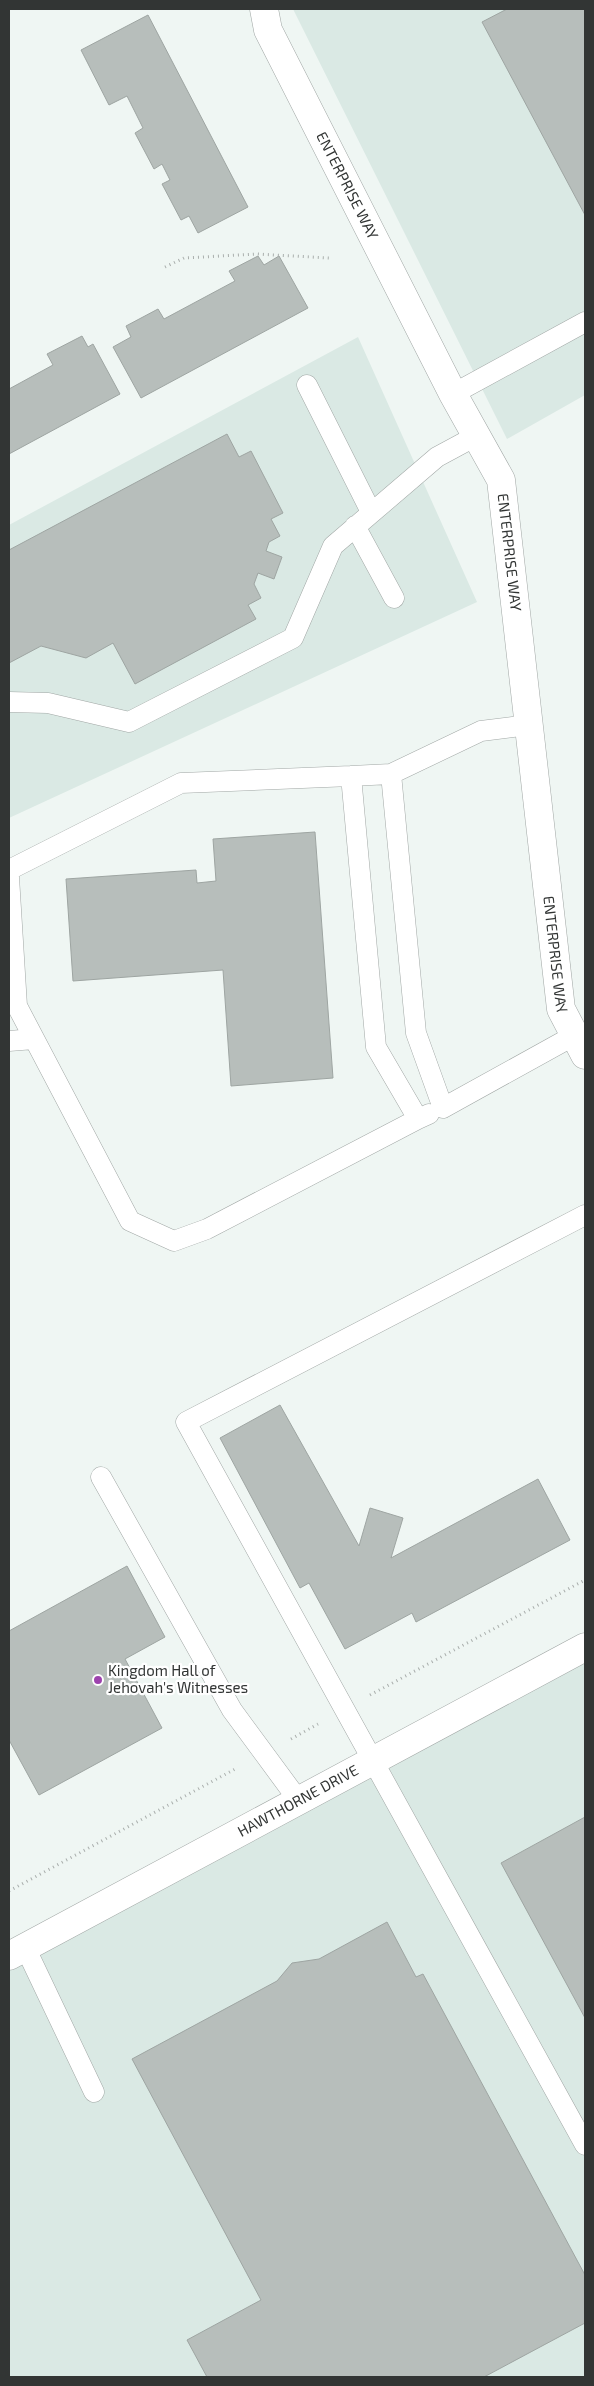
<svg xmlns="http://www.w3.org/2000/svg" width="594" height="2386" font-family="'Exo 2',sans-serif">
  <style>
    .built { fill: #dae9e4 }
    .building { fill: #b7bebb; stroke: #9ea5a2 }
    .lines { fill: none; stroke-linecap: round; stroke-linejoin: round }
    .lane-casing { stroke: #a1a7a5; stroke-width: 21 }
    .street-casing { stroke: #a1a7a5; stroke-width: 29 }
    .path { stroke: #a9aeac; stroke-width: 3; stroke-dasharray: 1 4; stroke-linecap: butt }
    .lane { stroke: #fff; stroke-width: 20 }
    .street { stroke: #fff; stroke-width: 28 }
    .poi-dot { fill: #9d43ae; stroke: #fff; stroke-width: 2 }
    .labels { text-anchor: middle; stroke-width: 4.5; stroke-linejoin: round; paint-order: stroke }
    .street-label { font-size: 15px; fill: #323534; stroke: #fff }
    .poi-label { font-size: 15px; fill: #323534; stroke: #fff; text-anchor: start }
  </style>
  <rect width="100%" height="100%" fill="#eff6f3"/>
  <path class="built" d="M293,9H585V395L507,439Z
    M358,337L477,602L9,818V525Z
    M585,1647V2377H9V1956Z"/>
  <path class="building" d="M507,9H585V215L482,22Z
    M148,15L248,207L198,233L189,216L181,220L162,184L170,180L162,164L154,169L135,133L143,128L127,96L109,105L81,50Z
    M258,256L264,265L279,256L308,308L141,398L113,347L131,337L126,326L158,309L164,319L235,281L229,271Z
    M82,336L88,347L93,344L120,394L9,454V389L53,365L47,354Z
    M227,434L239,457L251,451L283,513L271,519L280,536L269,542L266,551L282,557L274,579L258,573L254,584L261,598L248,605L256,619L135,684L113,643L86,658L41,646L9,663V550Z
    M315,832L333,1078L231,1086L223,970L73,981L66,879L196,870L197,883L216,881L213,839Z
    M280,1405L359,1546L370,1508L403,1518L391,1558L538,1479L570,1540L416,1622L412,1613L345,1649L309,1583L300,1588L220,1438Z
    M127,1566L165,1637L125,1659L162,1728L39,1795L9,1740V1631Z
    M585,1817V2018L501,1863Z
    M387,1922L416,1977L423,1974L585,2275V2323L484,2377H207L187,2340L261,2300L132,2059L277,1981L292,1963L319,1959Z"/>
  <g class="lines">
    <defs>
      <path id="lane" d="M307,385L371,512
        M453,394L585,322
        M355,526L394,598
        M9,702L48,703L129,722L293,638L333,546L437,457L476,436
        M528,725L481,731L391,774L416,1033L443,1108L575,1035
        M391,774L351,776L376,1047L418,1119L429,1114
        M9,870L181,783L351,776
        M9,877L17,1006L130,1221L174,1241L207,1229L418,1119
        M9,1041L34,1039
        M585,1215L186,1422L585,2145
        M101,1477L232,1710L299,1801
        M25,1947L94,2092"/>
      <g id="street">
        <path id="s1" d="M264,9L268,30L453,394L501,480L561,1009L585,1055"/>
        <path id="s2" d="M9,1956L585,1647"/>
      </g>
    </defs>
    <use href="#lane" class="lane-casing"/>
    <use href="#street" class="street-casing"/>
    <path class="path" d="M165,267L184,258L257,254L329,258
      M370,1695L585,1580
      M291,1739L318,1724
      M9,1891L237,1768"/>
    <use href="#lane" class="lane"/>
    <use href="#street" class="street"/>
  </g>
  <circle class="poi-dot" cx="98" cy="1680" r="5"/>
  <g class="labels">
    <g class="street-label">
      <text dy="5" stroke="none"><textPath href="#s1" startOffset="196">ENTERPRISE WAY</textPath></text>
      <text dy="5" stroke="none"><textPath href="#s1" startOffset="601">ENTERPRISE WAY</textPath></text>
      <text dy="5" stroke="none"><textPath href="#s1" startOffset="1006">ENTERPRISE WAY</textPath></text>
      <text dy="5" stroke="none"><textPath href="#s2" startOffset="328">HAWTHORNE DRIVE</textPath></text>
    </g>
    <g class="poi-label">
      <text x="108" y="1676">Kingdom Hall of<tspan x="108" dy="17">Jehovah's Witnesses</tspan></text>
    </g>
  </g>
  <rect width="594" height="2386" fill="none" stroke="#323534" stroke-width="20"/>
</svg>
